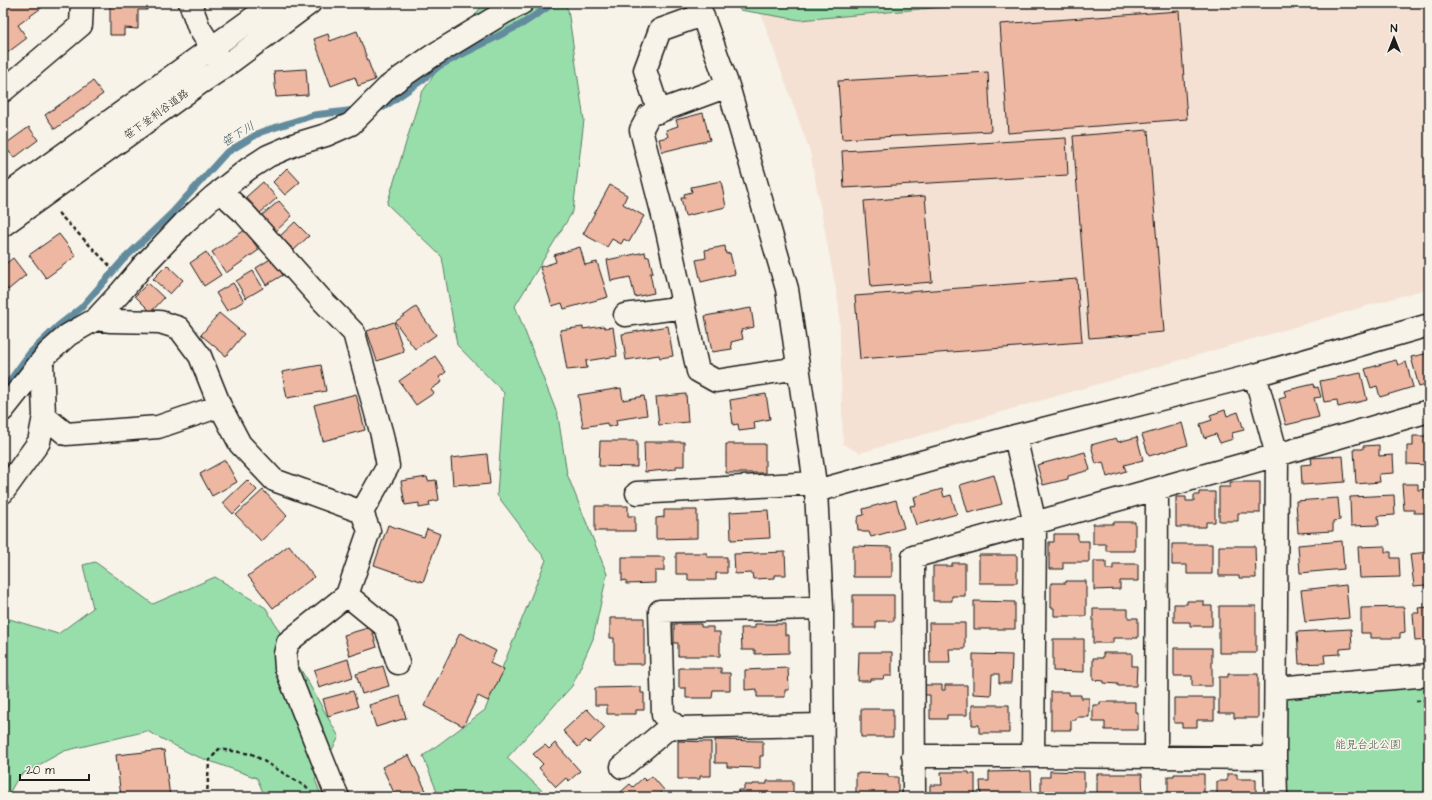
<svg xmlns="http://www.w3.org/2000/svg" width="1432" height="800" font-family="'Architects Daughter','Klee One',sans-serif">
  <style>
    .built { fill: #f4e1d3 }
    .green { fill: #98deab; stroke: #5a7d64 }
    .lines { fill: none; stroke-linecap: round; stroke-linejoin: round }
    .stream { stroke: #638b9e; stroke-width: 7 }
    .building { fill: #edb7a2; stroke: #1c1c1c }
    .minor-casing { stroke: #1c1c1c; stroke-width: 25 }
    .path { stroke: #1c1c1c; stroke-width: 2.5; stroke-dasharray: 4 3; stroke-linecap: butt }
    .minor { stroke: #f7f3e8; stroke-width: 22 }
    .labels { text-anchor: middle; stroke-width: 3.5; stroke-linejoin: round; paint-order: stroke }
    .street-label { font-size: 11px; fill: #1c1c1c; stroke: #f7f3e8 }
    .park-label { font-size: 11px; fill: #415647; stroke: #f7f3e8 }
    .water-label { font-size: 12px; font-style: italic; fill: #40545d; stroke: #f7f3e8 }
  </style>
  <rect width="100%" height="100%" fill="#f7f3e8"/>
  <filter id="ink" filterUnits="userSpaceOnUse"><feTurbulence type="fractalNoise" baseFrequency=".025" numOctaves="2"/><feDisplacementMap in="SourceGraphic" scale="8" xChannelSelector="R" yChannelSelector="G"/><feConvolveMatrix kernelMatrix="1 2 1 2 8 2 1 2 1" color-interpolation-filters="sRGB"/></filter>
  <g filter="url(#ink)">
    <path class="built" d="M1032,3H1429V288L860,453L843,444L839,306L810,152L761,14Z"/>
    <path class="green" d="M484,3H564L568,10L584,120L573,211L515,306L558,416L567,474L607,574L593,639L572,686L507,758L549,797H439L423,756L485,710L546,560L497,495L504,393L457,345L442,257L387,204L421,94L463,31Z
      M734,3H951L943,7L800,20L740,10Z
      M95,562L153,604L215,577L266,608L339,737L315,780L322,797H265L257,778L193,755L147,731L64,751L19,776L7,797H3V696L10,688L3,666V617L58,634L93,608L83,565Z
      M1429,684V797H1284L1283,697Z"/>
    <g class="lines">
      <path class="stream" d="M375,108L384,107L421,81L439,66L522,24L554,3
        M3,390L30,353L58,326L81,308L123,260L172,213L226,153L261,132L314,115L356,110"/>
    </g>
    <path class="building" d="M3,3H48L18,25L27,38L3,56Z
      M110,3H147V10H138V29L124,28V35H110Z
      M1179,11L1187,119L1008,133L1000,24Z
      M357,31L375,80L358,86L355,77L331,86L314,39L328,34L330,41Z
      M306,69L308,95L276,97L274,71Z
      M988,72L991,131L842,139L838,81Z
      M93,81L103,94L55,129L45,115Z
      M703,113L710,140L662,152L659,139L668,137L666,130L678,126L676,120Z
      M29,127L38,140L14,158L4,145Z
      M1148,130L1164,332L1089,338L1073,136Z
      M1066,138L1068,175L844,188L842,151Z
      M287,168L300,182L285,195L273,182Z
      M721,181L726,207L685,216L681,198H685L684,194L692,192L691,187Z
      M263,182L277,198L260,213L246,197Z
      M610,185L627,195L623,204L644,216L629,242L624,239L621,244L612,239L607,247L583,234Z
      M925,196L932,282L871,287L864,201Z
      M279,201L292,216L275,232L261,216Z
      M295,222L309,236L294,250L280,236Z
      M245,230L259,250L226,273L212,252Z
      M59,234L76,256L46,278L29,255Z
      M725,246L726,254L730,253L735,274L701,282L696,260L706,258L705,250Z
      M580,247L585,265L597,262L608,297L564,309L562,303L552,306L540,267L556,262L554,255Z
      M206,252L221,275L204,286L190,263Z
      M645,252L646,257L649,256L653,273H650L654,293L635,297L630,277L611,281L607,260Z
      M13,258L26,275L8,290L3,283V266Z
      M272,258L283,275L266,285L256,268Z
      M167,265L183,280L170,294L153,279Z
      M253,271L263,288L246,298L236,281Z
      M1077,279L1082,342L860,359L855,296Z
      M148,283L164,298L151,312L135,296Z
      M233,283L244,301L227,311L216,293Z
      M416,307L436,335L415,349L395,322Z
      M751,308L754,327L741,330L743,339L731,342L732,349L712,352L705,316Z
      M219,313L244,334L226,356L201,335Z
      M394,322L404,352L377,361L367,331Z
      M604,326L605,328L613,327L617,356L586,361L587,368L567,370L560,330L583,327V329Z
      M668,326L673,356L660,358L659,355L626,360L622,334Z
      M1429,353V384L1419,387L1411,357Z
      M435,356L446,372L439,377L442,382L431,389L434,393L416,405L399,381Z
      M1396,360L1398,365L1406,362L1413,387L1380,397L1377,386L1371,388L1365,369Z
      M321,365L326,391L287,398L282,372Z
      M1361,373L1367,400L1338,407L1337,400L1324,402L1320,381Z
      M1314,384L1315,388L1318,387L1321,397L1314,398L1319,417L1286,425L1279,399L1286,397L1284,391Z
      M621,388L623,400L644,396L647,415L616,420L617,425L608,427L607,423L583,427L578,395Z
      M356,394L365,430L323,441L314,405Z
      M686,394L688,422L659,425L656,397Z
      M766,394L770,419L754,422L755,429L739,431L738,424L733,425L730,400Z
      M1225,410L1227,416L1238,412L1244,430L1232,433L1233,439L1220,443L1216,434L1204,438L1200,424L1212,420L1210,415Z
      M1182,423L1188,445L1149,456L1142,435Z
      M1427,429H1429V465L1407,464V446H1413V436H1426Z
      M1137,437L1143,460L1124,465L1126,471L1107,477L1103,462L1096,464L1091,445L1116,438L1118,442Z
      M600,441H637V467L599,466Z
      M644,442H684V466H676V469L645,472Z
      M726,444H765V473H726Z
      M1379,445V456L1393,455L1394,473L1379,474L1380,482L1356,484L1354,449H1363V446Z
      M1085,452L1090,470L1068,476V479L1043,485L1037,465Z
      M487,454L490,484L468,486L467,484L453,485L451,458Z
      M1343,456L1345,482L1302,485L1301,465L1312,464L1311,458Z
      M225,460L237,482L212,496L200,474Z
      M994,475L1002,504L968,513L960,485Z
      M427,477L428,481L436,480L439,500L429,502L430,506L419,508V503L405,505L401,481Z
      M247,480L257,490L233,514L223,503Z
      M1230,482H1260V513H1238V521H1219V487H1230Z
      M1402,484H1418V490L1429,489V505H1427V513H1414V510H1404Z
      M942,489L944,497L951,495L957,514L916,525L910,506L916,505L914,497Z
      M263,490L287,516L261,541L236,515Z
      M1199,492H1215V522H1206V527H1176V497H1186V501H1194V495H1199Z
      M1394,495L1395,515L1378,516L1379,525L1351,526L1350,497Z
      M1338,498L1340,520L1333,521V531L1298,533L1296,501Z
      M896,500L904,528L871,537L869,532H863L858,530L857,520L859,516L864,515L863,509Z
      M595,506H628V516H635V531H595Z
      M664,510H697V538L656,539V518L664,517Z
      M768,510L770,538L731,540L730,512Z
      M1113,522H1135V551H1106V544H1093V524H1113Z
      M388,525L424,537L427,529L440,534L423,582L374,565Z
      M1054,534H1078V541H1089V562H1063V569H1049V542H1054Z
      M1342,541L1344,569L1300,573L1298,545Z
      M1172,544H1212V574H1187V565H1172Z
      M289,545L314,577L273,608L248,576Z
      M853,546L892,547V577H853Z
      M1219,546H1255L1256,578H1239V576H1219Z
      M1385,546V552H1391V558H1399L1400,577L1360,578L1358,547Z
      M785,552L786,575H775V578L753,579L752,573L735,574L734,554Z
      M1429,552V589H1426L1425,585L1414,586L1410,554Z
      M676,553H707V557H727V573H716V580H688V574H676Z
      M979,555H1017V583H979Z
      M622,557H664V571H655V583L626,584V580L622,581Z
      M1094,561H1106V569H1113V564H1138V581H1120V589L1094,590Z
      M952,563H965V596H952V601H933V566H952Z
      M1066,581H1086V616H1054V608H1051V583H1066Z
      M1346,585L1349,618L1305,622L1301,590Z
      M853,595H894V621H876V628H853Z
      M974,601L1015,602V629H974Z
      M1187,601H1204V606H1212V626H1190V622H1174V604H1187Z
      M1219,606H1256V653H1219Z
      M1404,607L1405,632L1400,633V638H1370V633H1361V608Z
      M1429,607V640L1415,641L1413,613H1419L1418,608Z
      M1093,609H1128V618H1138V638H1113V643H1093Z
      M610,618H644V664H614V638H610Z
      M929,623H965V649H949L950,663H930Z
      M674,624H701V627H713V632H720V656H678V643H674Z
      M755,624H785V635H789V653L755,654V650H742L741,628H755Z
      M371,627L377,647L350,656L344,635Z
      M1351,629L1352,648L1340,649V654L1324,655L1325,663L1299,664L1297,632Z
      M460,633L496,651L490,663L504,670L488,701L478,696L463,726L424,706Z
      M1053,639H1084V672L1053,671Z
      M1174,648H1212V686H1192V676H1174Z
      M859,652H892V676H884L883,679H870V681H858Z
      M1103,653H1132V666H1137L1136,686H1118V684L1104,683V681L1093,680V658H1103Z
      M973,654L1012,655L1011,683H999V674H992L991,695L973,694Z
      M348,659L353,677L319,688L314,670Z
      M383,666L389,686L362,694L356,674Z
      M679,668H721V673H730V690H713L712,698H686V688H679Z
      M788,668L789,690H785V697H757V689L745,690V670Z
      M1228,674H1258V718H1234V713H1219V677H1228Z
      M925,685H942V690H945V685H967V715H947V719H930V695H925Z
      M641,687V693H644V710H636V714H607V705H595V688Z
      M353,691L358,707L328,716L323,699Z
      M1051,692H1069V695H1081V698H1089V717H1076V720H1071V730H1051Z
      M400,696L406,718L376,727L369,705Z
      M1174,698H1214V720H1197V727H1182V723H1174Z
      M1100,702H1135V712H1138V730H1105V722H1093V705H1100Z
      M972,705H1009V733H979V725H972Z
      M587,709L605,728L589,743L586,740L578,747L563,731Z
      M861,709H893V737H861Z
      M715,740L763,741V756H760V768L727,767V763H715Z
      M678,741L711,742V776H700V779H678Z
      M555,743L580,771L569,781L566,778L556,787L539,768L543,764L533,754L545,745L549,749Z
      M164,750L170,797H121L116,755Z
      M409,755L429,797H396L382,767Z
      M1031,771L1032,797H981L980,781H989V772Z
      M1050,771L1084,772V797H1041V777H1050Z
      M941,772H969V774H975V797H930V785H942Z
      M856,773L888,774V777H898V797H856Z
      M1097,774H1142L1143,797H1097Z
      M1174,774H1204V797H1168V776H1174Z
      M1227,774H1237V779H1256V797H1217V781H1227Z
      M652,776L664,790L657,797H615L630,784L633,787L643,778L646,781Z
      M767,781H793V797H733V794H738V790H744V785H752V784H767Z"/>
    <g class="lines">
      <defs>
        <path id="minor" d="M190,3L199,28L219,59
          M698,3L728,86L787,289L816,491L822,608L823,797
          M728,86L649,115L641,130L667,231L698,371L716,381L798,368
          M3,91L81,25L82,3
          M659,112L645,70L660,30L702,15
          M220,191L245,214L321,299L354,333L382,435L388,466L362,512
          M3,198L274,3
          M3,225L200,83L224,67L310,3
          M625,315L684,307
          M96,319L111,321L160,322L179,328L200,356L220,406L240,444L274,480L362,512L369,531L347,595L288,642L285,654L286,668L333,786L338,797
          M1255,375L1277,455L1275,758L1276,797
          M3,410L48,353L68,335L96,319L120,293L142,267L184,223L214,196L248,169L268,156L296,144L326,135L351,124L388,87L400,78L432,56L503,13L522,3
          M44,416L66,434L158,427L220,406
          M1015,436L1035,524L1033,756
          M816,491L1015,436L1255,375L1429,325
          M3,492L39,442L44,416L42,361
          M637,493L815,483
          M347,595L386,627L398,663
          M822,608L660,611L663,715L678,728L823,725
          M1276,688L1429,675
          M913,756H1033L1275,758
          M1156,757L1157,489
          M622,767L673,724
          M914,797L913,557L1277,455L1429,411"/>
      </defs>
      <use href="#minor" class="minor-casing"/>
      <path class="path" d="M58,213L112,268
        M1416,701L1429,700
        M207,797L209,761L219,749L252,754L308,788"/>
      <use href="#minor" class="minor"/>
    </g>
  </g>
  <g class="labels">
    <g class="street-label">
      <text transform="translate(156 114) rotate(-36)" y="4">笹下釜利谷道路</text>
    </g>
    <g class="park-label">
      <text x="1368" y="748">能見台北公園</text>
    </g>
    <g class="water-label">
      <text transform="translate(238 134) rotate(-32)" y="4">笹下川</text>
    </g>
  </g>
  <rect width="1432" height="800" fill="none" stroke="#f7f3e8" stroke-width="16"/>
  <rect x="8" y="8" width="1416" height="784" fill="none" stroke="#1c1c1c" stroke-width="1.5" filter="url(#ink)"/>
  <g transform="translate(1394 38)" stroke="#f7f3e8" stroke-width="3" paint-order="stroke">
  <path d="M0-3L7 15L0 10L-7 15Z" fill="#1c1c1c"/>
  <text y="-6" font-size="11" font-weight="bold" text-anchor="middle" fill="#1c1c1c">N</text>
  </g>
  <path d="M20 774v6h69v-6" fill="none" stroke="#1c1c1c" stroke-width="2"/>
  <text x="26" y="774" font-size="12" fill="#1c1c1c" stroke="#f7f3e8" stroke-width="3" paint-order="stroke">20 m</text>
</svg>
